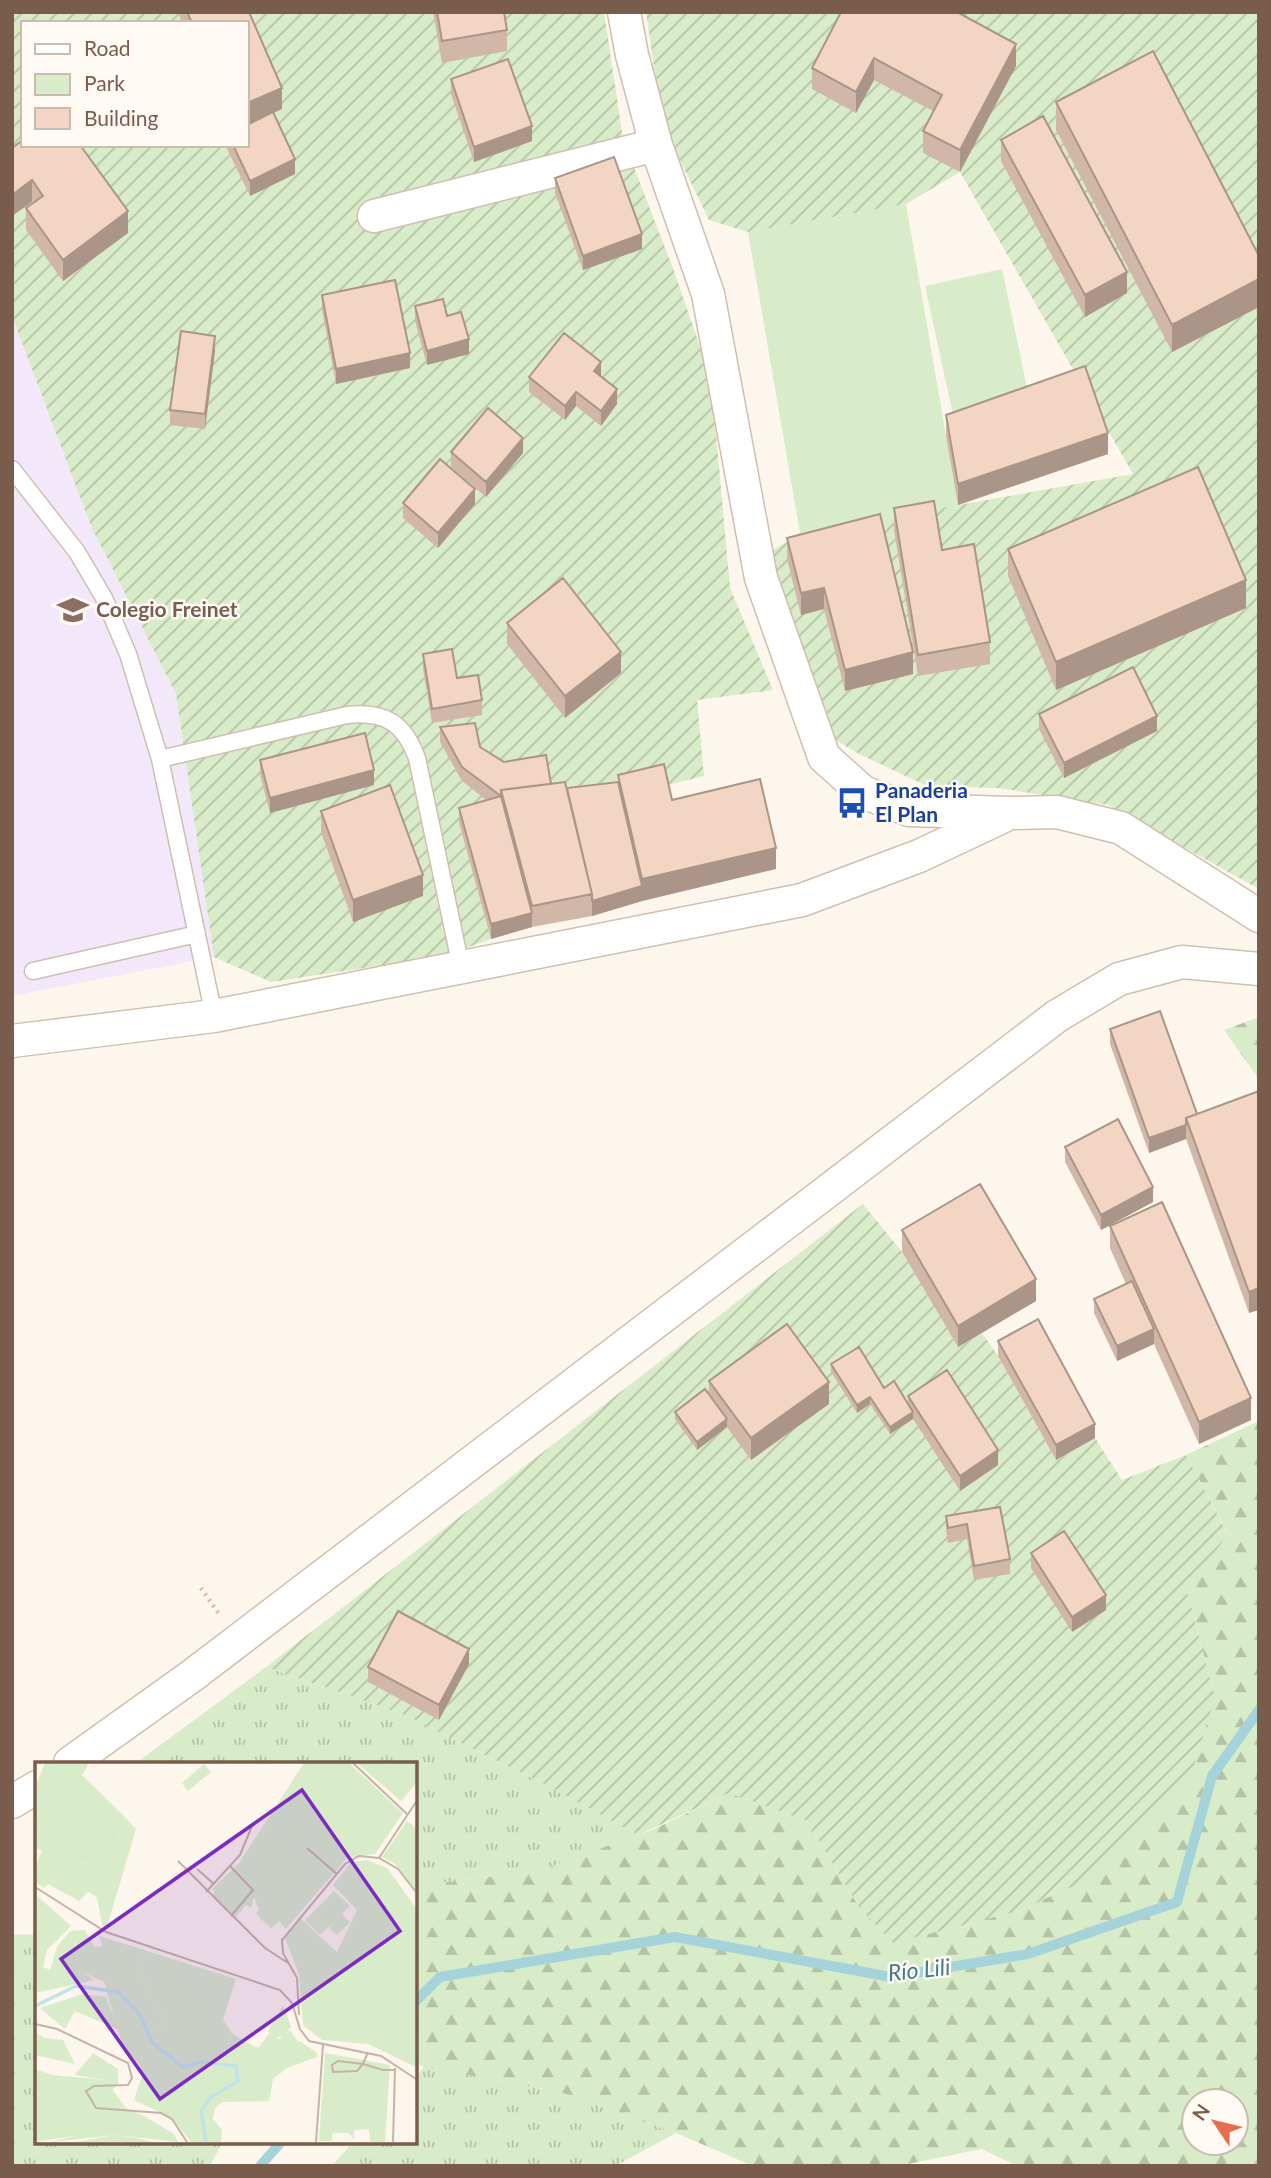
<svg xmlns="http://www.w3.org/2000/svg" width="1271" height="2178" font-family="Lato,sans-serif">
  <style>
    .education { fill: #f3e8fa }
    .grass { fill: url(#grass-tufts) }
    .forest { fill: url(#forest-firs); fill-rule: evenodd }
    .park { fill: #d8ecc9 }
    .garden { fill: url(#garden-furrows); fill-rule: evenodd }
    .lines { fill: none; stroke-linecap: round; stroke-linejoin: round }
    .stream { stroke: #a5d3da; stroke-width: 10 }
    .service-casing { stroke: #d1beb0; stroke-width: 19 }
    .minor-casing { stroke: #d1beb0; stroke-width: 35 }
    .path { stroke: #d9b8a5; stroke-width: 4.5; stroke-dasharray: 2 5; stroke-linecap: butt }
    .service { stroke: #fff; stroke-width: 16 }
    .minor { stroke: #fff; stroke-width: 32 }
    .wall { fill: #d1b7a8 }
    .shaded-wall { fill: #aa9588 }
    .building { fill: #f3d5c3; stroke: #aa9588; stroke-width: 2 }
    .labels { text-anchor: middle; stroke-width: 5; stroke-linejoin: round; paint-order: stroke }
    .education-label { font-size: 21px; font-weight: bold; fill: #785e54; stroke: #fffaf3; text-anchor: start }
    .transit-label { font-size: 21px; font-weight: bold; fill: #164399; stroke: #fffaf3; text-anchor: start }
    .water-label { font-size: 23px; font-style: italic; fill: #437c86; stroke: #fffaf3 }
    .inset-river { fill: none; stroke: #bfe3e8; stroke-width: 3.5 }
    .inset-road { fill: none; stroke: #c5b3a7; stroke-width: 2 }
    .view { fill: #7b2cbf; fill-opacity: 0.15; stroke: #7b2cbf; stroke-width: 3.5 }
    .inset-edge { fill: none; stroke: #7a5c4d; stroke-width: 3.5 }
  </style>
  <defs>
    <pattern id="grass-tufts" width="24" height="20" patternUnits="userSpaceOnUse" patternTransform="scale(1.75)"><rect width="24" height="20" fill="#d8ecc9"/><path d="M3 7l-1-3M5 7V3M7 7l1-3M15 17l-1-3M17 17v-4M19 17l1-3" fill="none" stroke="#b4c2a5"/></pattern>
    <pattern id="forest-firs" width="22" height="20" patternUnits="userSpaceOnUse" patternTransform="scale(1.75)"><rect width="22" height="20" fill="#d8ecc9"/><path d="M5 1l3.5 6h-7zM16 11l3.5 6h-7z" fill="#b4c2a5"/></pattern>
    <pattern id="garden-furrows" width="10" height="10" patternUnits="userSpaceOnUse" patternTransform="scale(1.75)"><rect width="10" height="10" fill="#d8ecc9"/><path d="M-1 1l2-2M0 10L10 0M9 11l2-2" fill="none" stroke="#b4c2a5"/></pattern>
  </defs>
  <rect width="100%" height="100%" fill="#fdf6ec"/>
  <path class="education" d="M12,316L91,526L176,694L214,957L12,996Z"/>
  <path class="grass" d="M266,1667L400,1713L546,1785L638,1835L539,1871L415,1886V1763H136Z
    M37,1934V2141H223L210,2166H12V1935Z
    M424,2067L560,2092L676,2133L615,2166H332L354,2141H415V2077Z"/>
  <path class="forest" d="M1259,1017V1079L1224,1030Z
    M1259,1421V2166H1017L982,2149L898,2166H753L676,2133L560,2092L424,2067L415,2063V1886L539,1871L654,1829L729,1793L807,1821L859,1907L1215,1697L1187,1591L1228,1533L1186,1455ZM1194,2101H1236V2143H1194Z"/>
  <path class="park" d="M906,204L958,505L800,533L748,232Z
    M1002,269L1031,406L955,424L925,286Z"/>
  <path class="garden" d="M12,12H604L623,139L674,271L711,379L730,588L773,690L697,700L704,776L664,786L565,803L504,777L441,742L462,781L501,811L459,823L491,939L444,956L271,982L214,957L176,694L91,526L12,316ZM23,23H247V145H23Z
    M646,12H1259V889L1108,805L999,788L927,786L859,754L826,734L762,557L800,533L1133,474L960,172L906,204L748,232L709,220L662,123Z
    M863,1204L902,1252L958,1347L982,1333L998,1356L1056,1460L1095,1438L1122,1480L1186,1455L1228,1534L1187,1591L1215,1697L1188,1785L1098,1875L1018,1911L893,1943L859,1907L807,1821L729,1793L638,1835L546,1785L400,1713L266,1667Z"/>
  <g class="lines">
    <path class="stream" d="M415,2002L440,1977L675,1937L891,1977L1028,1954L1177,1902L1212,1776L1259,1710
      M260,2166L282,2141"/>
    <defs>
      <path id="service" d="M12,469L77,552L104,598L128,654L160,759L214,1016
        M160,759L347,715C385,711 404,723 417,758L461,967
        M33,971L197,934"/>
      <path id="minor" d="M624,12L632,55L656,145L708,294L761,578L824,757L863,792L909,810L1011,813L1057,812L1121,828L1259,916
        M374,216L656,145
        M12,1041L214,1016L802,900L919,856L1004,816
        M70,1763L193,1675L1057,1016L1119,979L1182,962L1259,969
        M12,1802L37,1787"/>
    </defs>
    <use href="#service" class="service-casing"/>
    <use href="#minor" class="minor-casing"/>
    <path class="path" d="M201,1588L219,1614"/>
    <use href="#service" class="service"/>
    <use href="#minor" class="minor"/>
  </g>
  <path class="wall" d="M178,12H249L282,109L273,113L295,174L250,196L227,149V145H247V23H182Z
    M433,12H504L507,30V51L442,63Z
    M841,12L1016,66L960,172L923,153V131L933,111L874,80L856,113L812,89V68Z
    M451,79L532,141L474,162L451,94Z
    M1056,102L1259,256V307L1172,352L1056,130Z
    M1001,140L1127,293L1085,317L1001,161Z
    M12,148L128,233L63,281L26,230V208L33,203Z
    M555,178L642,249L583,270L555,193Z
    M322,295L410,368L336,384L322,310Z
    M415,306L447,316L469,354L427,365L415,321Z
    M215,351L205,429L170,425V410Z
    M529,377H601L617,404L601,426L576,406L565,420L529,392Z
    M946,415L1108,454L958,505L946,436Z
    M451,452L523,453L486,497L451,467Z
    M403,503L475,504L438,548L403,518Z
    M894,508L990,642V664L918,676L894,530Z
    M787,538L913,674L845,691L824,609L801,615L787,559Z
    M1008,549L1246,608L1056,690L1008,576Z
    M507,623L621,673L565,718L507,644Z
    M423,654L457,678L482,700V715L432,723L423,669Z
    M1039,714L1157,731L1064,778L1039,729Z
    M440,727L480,747L504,762L551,784L567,788L618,782V775L672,800L776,869L642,901L592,916L532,927L491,939L459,823V808L486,800L462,781L440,742Z
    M260,760L374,785L270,813L260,775Z
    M321,811L423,896L353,922L321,832Z
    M1110,1029L1197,1114L1259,1091L1249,1313L1186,1139L1149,1153L1110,1044Z
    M1065,1147L1153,1202L1101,1230L1065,1162Z
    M1110,1226L1251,1420L1199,1444L1154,1344L1117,1361L1094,1313V1299L1126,1284L1110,1248Z
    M902,1230L1036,1301L958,1347L902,1252Z
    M998,1341L1095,1438L1056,1460L998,1356Z
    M831,1364L884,1388L908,1403V1396L998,1465L960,1491L913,1419L890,1434L870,1404L857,1413L831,1372Z
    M709,1381L829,1404L751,1460L727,1427L697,1450L675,1419V1412L709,1395Z
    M1000,1507L1010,1559V1574L974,1580L967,1539L948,1543L946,1531V1516Z
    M1031,1553L1106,1610L1072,1632L1031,1568Z
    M469,1664L439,1720L368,1682V1667Z"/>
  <path class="shaded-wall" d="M1016,44V66L960,172V150Z
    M874,58V80L856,113V92Z
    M282,88V109L247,125V103Z
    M532,126V141L474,162V147Z
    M295,159V174L250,196V181Z
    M32,180V202L12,216V195Z
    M128,211V233L63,281V260Z
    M642,234V249L583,270V256Z
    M1127,272V293L1085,317V295Z
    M1259,279V307L1172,352V325Z
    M215,336V351L205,429V414Z
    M469,339V354L427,365V351Z
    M410,353V368L336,384V369Z
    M601,362V377L594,371Z
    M617,389V404L601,426V411Z
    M576,392V406L565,420V406Z
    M1108,433V454L958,505V484Z
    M523,438V453L486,497V482Z
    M475,489V504L438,548V533Z
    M1246,580V608L1056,690V662Z
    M824,588V609L801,615V593Z
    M621,652V673L565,718V696Z
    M913,652V674L845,691V670Z
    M1157,716V731L1064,778V763Z
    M374,770V785L270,813V798Z
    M776,848V869L642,901V879Z
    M423,875V896L353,922V900Z
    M642,886V901L592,916V901Z
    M532,913V927L491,939V924Z
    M1186,1125V1139L1149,1153V1138Z
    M1153,1187V1202L1101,1230V1215Z
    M1036,1279V1301L958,1347V1326Z
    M1259,1288V1310L1249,1313V1292Z
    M1154,1329V1344L1117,1361V1346Z
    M829,1382V1404L751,1460V1438Z
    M870,1397V1404L857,1413V1405Z
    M1251,1398V1420L1199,1444V1422Z
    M913,1412V1419L890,1434V1427Z
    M727,1419V1427L697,1450V1442Z
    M1095,1424V1438L1056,1460V1445Z
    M998,1450V1465L960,1491V1476Z
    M1106,1595V1610L1072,1632V1617Z
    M469,1649V1664L439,1720V1705Z"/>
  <path class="building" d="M187,12H249L282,88L247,103V23H192Z
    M437,12H504L507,30L442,41Z
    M841,12H957L1016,44L960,150L923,131L942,95L874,58L856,92L812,68Z
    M1153,51L1259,256V279L1172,325L1056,102Z
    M508,59L532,126L474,147L451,79Z
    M273,112L295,159L250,181L233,145H247V125Z
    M1043,116L1127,272L1085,295L1001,140Z
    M23,140V145H80L128,211L63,260L26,208L43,196L32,180L12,195V148Z
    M614,157L642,234L583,256L555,178Z
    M395,280L410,353L336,369L322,295Z
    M443,299L447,316L461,312L469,339L427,351L415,306Z
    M181,331L215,336L205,414L170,410Z
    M564,333L601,362L594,371L617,389L601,411L576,392L565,406L529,377Z
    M1085,366L1108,433L958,484L946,415Z
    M488,408L523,438L486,482L451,452Z
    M440,459L475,489L438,533L403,503Z
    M1198,467L1246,580L1056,662L1008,549Z
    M934,501L942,550L974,544L990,642L918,655L894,508Z
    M880,514L913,652L845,670L824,588L801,593L787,538Z
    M563,578L621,652L565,696L507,623Z
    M452,649L457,678L478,675L482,700L432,709L423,654Z
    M1133,667L1157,716L1064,763L1039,714Z
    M475,723L480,747L504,762L546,755L551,784L501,790V796L462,767L440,727Z
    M365,733L374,770L270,798L260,760Z
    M664,764L672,800L760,779L776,848L642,879L618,775Z
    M565,782L592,894L532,906L501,790Z
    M618,782L642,886L592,901V894L567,788Z
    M390,785L423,875L353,900L321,811Z
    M501,796L532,913L491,924L459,808Z
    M1160,1011L1197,1114L1186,1118V1125L1149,1138L1110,1029Z
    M1259,1091V1288L1249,1292L1186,1118Z
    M1118,1119L1153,1187L1101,1215L1065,1147Z
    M980,1184L1036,1279L958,1326L902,1230Z
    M1162,1202L1251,1398L1199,1422L1110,1226Z
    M1132,1281L1154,1329L1117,1346L1094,1299Z
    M1038,1319L1095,1424L1056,1445L998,1341Z
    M787,1324L829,1382L751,1438L709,1381Z
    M859,1347L884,1388L894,1381L913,1412L890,1427L870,1397L857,1405L831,1364Z
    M947,1370L998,1450L960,1476L908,1396Z
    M705,1389L727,1419L697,1442L675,1412Z
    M1000,1507L1010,1559L974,1566L967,1524L948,1528L946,1516Z
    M1064,1531L1106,1595L1072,1617L1031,1553Z
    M398,1611L469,1649L439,1705L368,1667Z"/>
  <defs>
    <symbol id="school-bare" viewBox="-9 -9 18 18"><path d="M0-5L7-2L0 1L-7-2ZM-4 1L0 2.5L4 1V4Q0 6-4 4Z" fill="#8d6e63" stroke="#fffaf3" stroke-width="2.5" paint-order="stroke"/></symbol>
    <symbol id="bus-bare" viewBox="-9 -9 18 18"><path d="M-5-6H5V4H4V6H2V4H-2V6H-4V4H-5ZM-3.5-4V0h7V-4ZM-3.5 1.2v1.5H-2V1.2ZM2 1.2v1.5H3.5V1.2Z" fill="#1a4fb4" stroke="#fffaf3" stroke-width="2.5" paint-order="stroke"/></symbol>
  </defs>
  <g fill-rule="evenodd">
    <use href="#school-bare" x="51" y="588" width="44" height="44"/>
    <use href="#bus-bare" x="830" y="781" width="44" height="44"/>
  </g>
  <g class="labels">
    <g class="education-label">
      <text x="96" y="617">Colegio Freinet</text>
    </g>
    <g class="transit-label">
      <text x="875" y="798">Panaderia<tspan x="875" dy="24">El Plan</tspan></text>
    </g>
    <g class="water-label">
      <text transform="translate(919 1970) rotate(-6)" y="8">Río Lili</text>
    </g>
  </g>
  <g transform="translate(35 1762)">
    <rect width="382" height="382" fill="#fdf6ec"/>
    <path d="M10,1H54L47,13L88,53L82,86L69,98L47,102L28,98L9,106L2,101L7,89L0,85V25ZM372,59L381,66V128L360,102L347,95ZM0,132L36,164L12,188L8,205L15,208L22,185L35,169L50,168L59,185L67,184L64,174L103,186L113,241L54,193L47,210L60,218L0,231ZM48,232L71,235L84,268L40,249L30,267L5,246ZM255,268L263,280L257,286L215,300L211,294L217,283L223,286L234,272L244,277ZM0,270L10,276L28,278L40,302L0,293ZM58,291L83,307V322L77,328L70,318L40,313ZM76,354L111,355L139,372L143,380L80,373L16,380L39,374L55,355Z" fill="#d8ecc9"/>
    <path d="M88,53L101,67L72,165L67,163L62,135L53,130L44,139L13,122L9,126L0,120V99L9,106L28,98L48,102L69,98L82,86ZM54,192L125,247L128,258L123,271L183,282H193L198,272L217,283L211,294L215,300L265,279L282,291V295L252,306L238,317L234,339L188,340L180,346L178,357L187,368L186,380H156L137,356L99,338L107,314L105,303L87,283L69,220L47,210L49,195ZM248,243L256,265L249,274L238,276L233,269ZM0,307L17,313L70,318L91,346L111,355H55L39,374L0,380ZM80,373L101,376L119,380H41Z" fill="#d8ecc9"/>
    <path d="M169,2L176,10L153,29L147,21ZM299,129L315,144L307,152L315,160L302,173L294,166L301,158L285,173L270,158Z" fill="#d8ecc9"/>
    <path d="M269,1H314L368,51L340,92L312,96L251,167L244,159L236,166L227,158L221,151L224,148L219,135L216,146L211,143L201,155L179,134L178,126L204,101ZM322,1H381V21L366,39ZM332,98L352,106L381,146V305L333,282L287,278L268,263L264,213L250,176L264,155L302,190L322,148L298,123L316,100ZM103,186L201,217L188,258L198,272L192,282H183L173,294L162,297L145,295L121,277L128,258L125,247L113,241ZM290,291L355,303L350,380H335L334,367L319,368V378L314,371H302L297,372V379H284Z" fill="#d8ecc9"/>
    <path class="inset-river" d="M0,244L41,224L83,230L105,253L117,280L148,305L165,300L201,304L203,319L176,335L166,349L171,380"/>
    <path class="inset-road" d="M318,1L373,53M272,86L302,112M344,96L381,40M143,99L230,186L253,201M195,104L218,128L196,154M162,107L179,122M0,125L71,170L245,228L257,241L265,267L274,279L346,294L381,317M171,130L205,93L217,64M264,253L262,216L248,191L247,178L310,102L324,94L344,96L363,107L381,130M0,262L22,267L93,301L97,316L93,323L59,324L51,329L61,346L126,351L137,357L152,380M333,290L328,302L322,309L298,310L297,303L303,299L328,302L348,308H360M281,380L288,283M358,380L360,306"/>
    <path class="view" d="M267,28L365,169L125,337L26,197Z"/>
    <rect width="382" height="382" class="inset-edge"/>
  </g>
  <rect width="1271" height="2178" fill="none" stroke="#7a5c4d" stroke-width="28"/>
  <rect x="21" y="21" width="228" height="126" fill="#fffaf3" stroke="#cabbb1" stroke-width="2"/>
  <rect x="35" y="44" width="35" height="10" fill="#ffffff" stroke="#cabbb1" stroke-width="2"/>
  <text x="84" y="56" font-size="21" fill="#7a5c4d">Road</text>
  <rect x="35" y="74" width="35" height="21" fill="#d8ecc9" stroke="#cabbb1" stroke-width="2"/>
  <text x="84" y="91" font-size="21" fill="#7a5c4d">Park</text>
  <rect x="35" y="108" width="35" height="21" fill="#f3d5c3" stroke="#cabbb1" stroke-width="2"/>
  <text x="84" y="126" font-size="21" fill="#7a5c4d">Building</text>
  <g transform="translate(1215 2122) rotate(305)"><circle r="33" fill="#fffaf3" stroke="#cabbb1" stroke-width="2"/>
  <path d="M0-5L12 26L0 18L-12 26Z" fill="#e76f51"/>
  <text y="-10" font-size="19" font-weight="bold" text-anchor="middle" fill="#7a5c4d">N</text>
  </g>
</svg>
